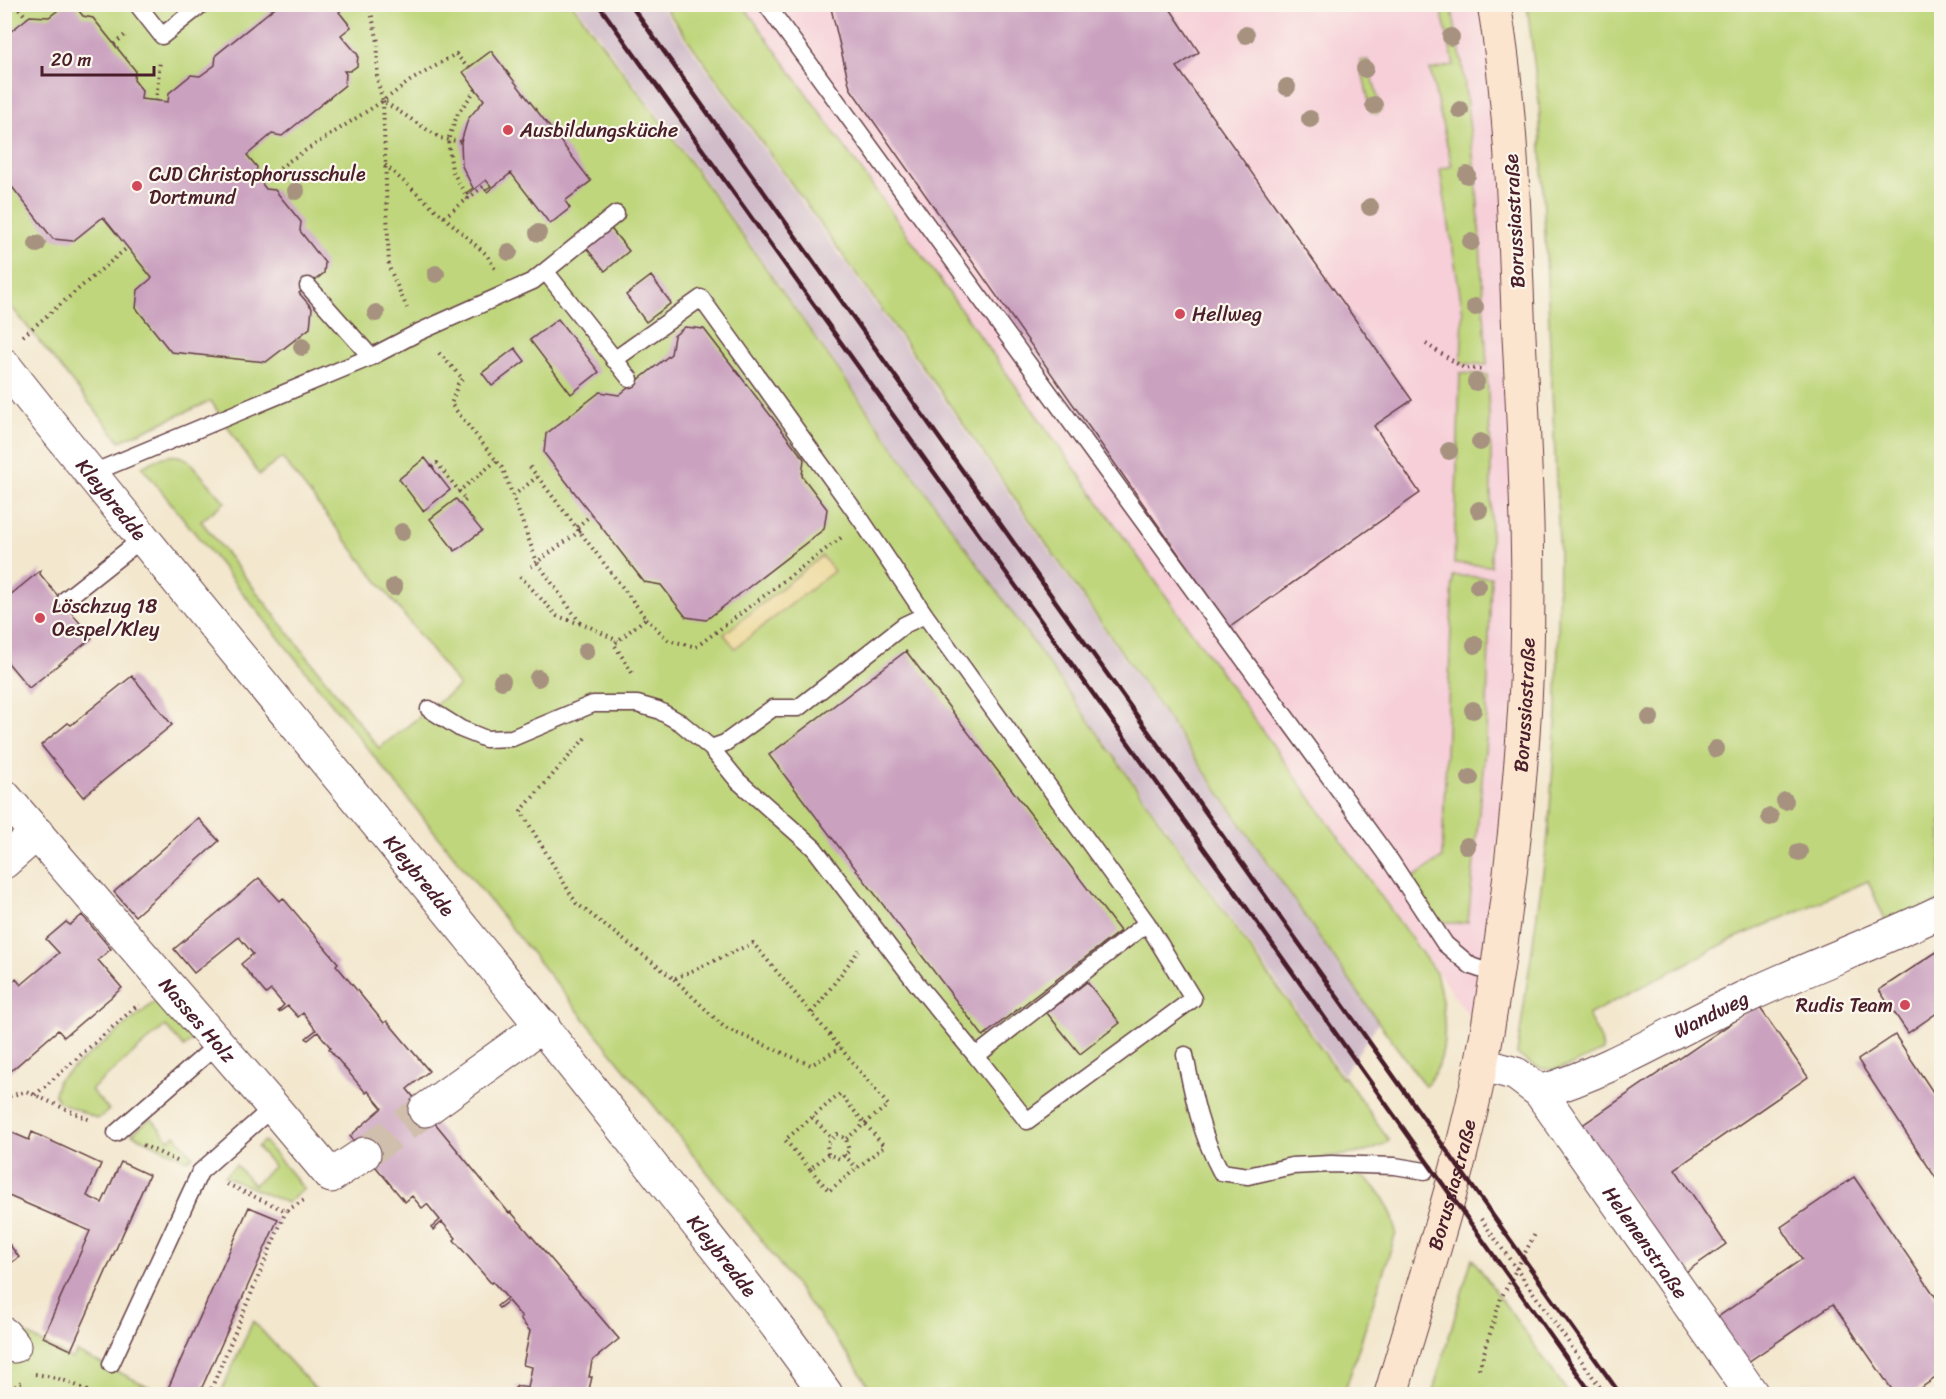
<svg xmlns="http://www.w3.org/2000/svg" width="1946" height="1399" font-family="Sriracha,sans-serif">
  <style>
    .built { fill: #f6cfd8 }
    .industrial { fill: #d1bdca }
    .green { fill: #bfd67b; stroke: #847a53; stroke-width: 1.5 }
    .sand { fill: #eeda9e; stroke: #9c7c64; stroke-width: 1.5 }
    .building { fill: #caa1bf }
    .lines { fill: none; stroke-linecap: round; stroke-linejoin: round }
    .street-tunnel { stroke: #d1bfad; stroke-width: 33; stroke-dasharray: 33 16; stroke-linecap: butt }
    .lane-casing { stroke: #633d43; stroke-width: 19 }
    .street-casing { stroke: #633d43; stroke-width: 35 }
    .secondary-casing { stroke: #633d43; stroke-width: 35 }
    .path { stroke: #633d43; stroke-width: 4; stroke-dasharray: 1.5 4.5; stroke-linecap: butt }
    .lane { stroke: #fff; stroke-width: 16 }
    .street { stroke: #fff; stroke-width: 33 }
    .secondary { stroke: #fce5cf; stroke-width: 33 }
    .rail { stroke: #4a1f2b; stroke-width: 4.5 }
    .tree { fill: #a6927f }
    .poi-dot { fill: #d1495b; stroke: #fbf7ec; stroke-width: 2 }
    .labels { text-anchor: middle; stroke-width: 4.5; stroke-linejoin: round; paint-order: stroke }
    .poi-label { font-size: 20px; fill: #4a1f2b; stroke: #fbf7ec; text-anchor: start }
    .street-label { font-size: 20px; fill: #4a1f2b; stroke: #fbf7ec }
  </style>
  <rect width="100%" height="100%" fill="#fbf7ec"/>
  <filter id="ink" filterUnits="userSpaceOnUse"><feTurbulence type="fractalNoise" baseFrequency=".0167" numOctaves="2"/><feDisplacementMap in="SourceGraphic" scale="12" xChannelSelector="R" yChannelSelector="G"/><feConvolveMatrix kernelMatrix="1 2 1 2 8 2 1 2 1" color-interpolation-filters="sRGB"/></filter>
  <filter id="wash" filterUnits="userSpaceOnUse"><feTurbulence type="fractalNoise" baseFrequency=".008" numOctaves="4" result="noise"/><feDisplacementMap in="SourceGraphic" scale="24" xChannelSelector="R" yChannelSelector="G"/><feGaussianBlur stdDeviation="1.35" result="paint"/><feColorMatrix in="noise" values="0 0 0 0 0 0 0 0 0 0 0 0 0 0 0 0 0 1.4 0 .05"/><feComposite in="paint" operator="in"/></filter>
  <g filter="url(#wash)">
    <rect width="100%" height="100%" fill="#f3e7ce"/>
    <path class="built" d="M744,5H1482L1502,150L1518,662L1477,1027L1153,578Z"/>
    <path class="industrial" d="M576,5H660L938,392L1378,1023L1343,1075L667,127Z"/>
    <path class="green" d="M4,5H573L669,133L1004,601L1342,1078L1344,1076L1389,1140C1374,1155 1346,1154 1325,1157L1319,1172C1330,1172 1343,1170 1353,1173C1376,1179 1394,1211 1396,1233L1344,1394H873L856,1366L756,1233L142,467C158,459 170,450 188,460L225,502L201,521L379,748L459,686L282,458L259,475L211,401L120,441L5,299Z
      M663,5H743L1436,973C1445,1007 1453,1059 1425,1086L1379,1023L936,385Z
      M1440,5H1451L1462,63L1477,188L1487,365L1461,363L1463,313L1440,169L1452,166L1430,70L1454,65Z
      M1527,5H1941V900L1887,925L1868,881L1733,939L1588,1015L1601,1040L1603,1051C1568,1065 1550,1083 1517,1054L1548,837L1557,709L1559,545L1539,102Z
      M1368,60L1381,110L1377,114L1371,112L1360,61Z
      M1460,373L1487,375L1491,456V566L1454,563Z
      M1453,576L1491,577L1486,740L1468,922C1434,930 1424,905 1408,881L1442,858Z
      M158,999L193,1040L184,1047L165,1026L91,1090L109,1110L98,1119L59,1102L54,1094L58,1080Z
      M151,1118L169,1140L175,1135L193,1156L187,1160L132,1134Z
      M264,1141L304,1189L287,1203L224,1176L236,1165L254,1185L274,1166L257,1147Z
      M1472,1258L1569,1394H1432Z
      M253,1321L320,1394H220Z
      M26,1334L72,1359L77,1352L164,1394H5L4,1353Z"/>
    <path class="sand" d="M822,556L834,571L735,648L724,634Z"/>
    <g id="blocks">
      <path class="building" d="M279,4H348L339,12L351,27L341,35L358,55L357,66L350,71H344L346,74L345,85L282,136L272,134L247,155L257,167L256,176L266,189L275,190L301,222L300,231L325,263L324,273L299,293L312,308L310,328L266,362L171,352L136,308L138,290L152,278L103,217L73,241L53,239L5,178V36L30,16L49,17L65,5L75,6L83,16L93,18L135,70L134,80L142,90L141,99L168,102L169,93L191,75L200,76L215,65L216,55Z
        M830,4H1167L1199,52L1177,67L1412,400L1374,426L1420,493L1230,627L850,88Z
        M491,51L591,181L565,201L570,208L550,224L511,173L487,192L485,190L491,186L486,180L467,195L466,193L473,188L462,166L461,142L468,119L484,100L463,72Z
        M608,225L629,251L605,271L584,245Z
        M651,276L671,303L646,322L626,295Z
        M558,319L599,372L571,394L530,340Z
        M685,327L704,329L804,459L802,476L827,509L824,529L706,620L686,617L661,585L644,582L544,453L546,434L600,392L619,395L671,354L674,336Z
        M515,348L525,361L492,386L482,373Z
        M425,458L450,490L423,511L399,479Z
        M456,499L482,531L455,551L430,519Z
        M41,570L40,574L92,638L29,688L4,658V600Z
        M906,651L1120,931L983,1036L769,755Z
        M132,676L172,725L83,797L41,745L68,723L71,725Z
        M198,818L219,841L135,916L114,892Z
        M259,878L280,901L283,898L338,963L336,965L384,1023L387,1021L429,1071L407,1089L509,1213L511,1212L619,1339L592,1361L589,1377H592L588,1394H528L529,1391L515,1388L517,1386L528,1388L532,1367L523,1365L530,1331L520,1319L522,1317L508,1301L499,1308L497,1306L507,1298L493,1282L491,1283L454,1240L456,1238L442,1222L433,1230L431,1228L440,1220L427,1204L422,1208L412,1196L405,1202L350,1136L382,1108L368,1091L366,1093L329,1049L331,1048L318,1032L308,1040L306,1038L316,1030L303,1013L298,1017L288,1006L279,1012L278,1011L284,1005L271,990L266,994L241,964L253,954L239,937L194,973L174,949Z
        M82,915L111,949L98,960L122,988L64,1037L58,1030L5,1076V988L16,979L21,985L59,953L46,939L66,922L70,925Z
        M1941,949V1010L1908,1033L1879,990Z
        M1087,982L1120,1023L1080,1054L1047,1013Z
        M1758,1005L1808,1077L1675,1169L1726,1244L1683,1274L1581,1126Z
        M1895,1035L1941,1104V1186L1858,1060Z
        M6,1130L29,1140L32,1132L101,1164L87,1196L102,1203L121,1162L149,1175L71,1350L43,1337L90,1231L4,1194Z
        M1854,1177L1941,1305V1374L1912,1394H1895L1833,1304L1745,1364L1715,1319L1802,1259L1781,1227Z
        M249,1207L278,1219L199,1394H170L166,1393Z
        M9,1244L19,1257L4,1268V1247Z"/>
    </g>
  </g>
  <g filter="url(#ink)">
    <use href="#blocks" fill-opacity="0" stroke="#633d43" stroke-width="1.5"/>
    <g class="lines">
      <path class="street-tunnel" d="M364,1154L425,1110"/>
      <defs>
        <path id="lane" d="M137,4L162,36L202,4
          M766,4L1390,860L1445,944L1471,966L1497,975
          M546,272L630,379
          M308,286L371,357
          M614,360L701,298L862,521L925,615L1147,923
          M90,474L371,357L419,332L533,281L616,214
          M66,599L143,538
          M429,709L461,729L486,739L512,738L593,704H637L658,710L681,723L711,748L738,781L814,848L917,984L976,1056L1147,923L1193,999L1027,1121L976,1056
          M711,748L725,743L773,708H798L904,625L925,615
          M1185,1055C1193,1096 1201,1135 1221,1172L1248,1176L1292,1166L1331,1164L1395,1166L1425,1171
          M116,1133L218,1044
          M111,1364L200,1172L273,1107"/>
        <g id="street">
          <path id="s1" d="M4,365C213,630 434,886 641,1152C703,1233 769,1311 826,1394"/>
          <path id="s2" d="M4,796L273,1107L331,1176L364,1154"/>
          <path d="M4,862L37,833"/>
          <path id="s3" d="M1481,1064L1516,1074L1540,1092L1752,1394"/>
          <path id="s4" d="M1540,1092C1614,1070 1678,1028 1748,996C1812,966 1878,942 1942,911"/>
          <path d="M425,1110L543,1025"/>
          <path d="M4,1334L14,1346"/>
        </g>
        <g id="secondary">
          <path id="s5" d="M1391,1394C1423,1284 1460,1173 1482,1060C1504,942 1518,823 1525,703C1532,581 1525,458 1519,336C1514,225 1513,114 1494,4"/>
        </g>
      </defs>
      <use href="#lane" class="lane-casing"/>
      <use href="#street" class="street-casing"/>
      <use href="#secondary" class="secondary-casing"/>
      <path class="path" d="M15,4L27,18
        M369,4L378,42L377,79L383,101L440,138L461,142
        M114,44L125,35
        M156,101L160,61
        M383,101L389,267L407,308
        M385,165L487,255L495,269
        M261,183L289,161L383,101L410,81L456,54L468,68
        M468,199L452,170L448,140L458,113L477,88
        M444,217L484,186
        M23,336L128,247
        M1426,344L1464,368L1485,370
        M439,353L463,379L458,384L451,404L503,469L537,562L528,569
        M432,467L437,463L466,500L461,504
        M530,467L646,618L614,644L634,676
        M458,492L496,461
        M513,496L537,477
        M577,527L591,515
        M580,531L537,562L581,624
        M520,576L557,616L590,627L618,641
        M646,618L668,640L696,647L842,537
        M585,738L521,811L576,903L674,979L753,943L888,1105L846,1139
        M674,979L725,1028L811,1065L841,1048
        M812,1013L859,950
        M35,1095L139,1004
        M4,1098L26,1091L92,1121
        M143,1145L177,1161
        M828,1154L827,1144L832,1139
        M844,1155L857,1168
        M810,1169L785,1140L840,1094L884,1146L829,1191L810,1169L828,1154L840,1159L849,1151L846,1139L837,1134L832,1139L812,1117
        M227,1184L286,1211L306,1199
        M1481,1219L1605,1394
        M1479,1369L1501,1298L1535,1234
        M35,1374C57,1377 74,1383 93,1394
        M6,1394L21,1382
        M209,1394L286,1211"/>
      <use href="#lane" class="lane"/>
      <use href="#street" class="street"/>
      <use href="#secondary" class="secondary"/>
      <path class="rail" d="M598,4L1241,900L1592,1394
        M630,4L1620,1394"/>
    </g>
    <g class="tree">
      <circle cx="1246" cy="35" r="9"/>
      <circle cx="1451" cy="37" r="9"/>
      <circle cx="1365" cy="69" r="9"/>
      <circle cx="1287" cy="87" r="9"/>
      <circle cx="1374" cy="105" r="9"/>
      <circle cx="1460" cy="110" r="9"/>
      <circle cx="1310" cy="119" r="9"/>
      <circle cx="1467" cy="175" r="9"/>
      <circle cx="296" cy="191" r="9"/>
      <circle cx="1370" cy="207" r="9"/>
      <circle cx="538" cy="233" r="9"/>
      <circle cx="1471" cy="242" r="9"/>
      <circle cx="37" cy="244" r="9"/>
      <circle cx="509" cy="252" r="9"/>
      <circle cx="436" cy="274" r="9"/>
      <circle cx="1475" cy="307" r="9"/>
      <circle cx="376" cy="313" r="9"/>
      <circle cx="302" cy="347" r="9"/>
      <circle cx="1476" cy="382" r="9"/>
      <circle cx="1480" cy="442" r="9"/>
      <circle cx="1449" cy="451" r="9"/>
      <circle cx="1479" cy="510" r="9"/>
      <circle cx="402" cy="532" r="9"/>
      <circle cx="1478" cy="586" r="9"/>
      <circle cx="394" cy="587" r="9"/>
      <circle cx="1475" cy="645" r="9"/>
      <circle cx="586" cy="651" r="9"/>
      <circle cx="538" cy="678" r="9"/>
      <circle cx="502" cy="681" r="9"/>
      <circle cx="1473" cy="710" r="9"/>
      <circle cx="1650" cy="718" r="9"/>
      <circle cx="1716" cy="749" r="9"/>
      <circle cx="1470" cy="778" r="9"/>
      <circle cx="1785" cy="801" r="9"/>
      <circle cx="1770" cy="817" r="9"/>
      <circle cx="1467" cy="846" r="9"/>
      <circle cx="1799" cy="852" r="9"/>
    </g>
  </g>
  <g class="poi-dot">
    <circle cx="508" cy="130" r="6"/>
    <circle cx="137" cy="186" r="6"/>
    <circle cx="1180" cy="314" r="6"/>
    <circle cx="40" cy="618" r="6"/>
    <circle cx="1905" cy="1005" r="6"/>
  </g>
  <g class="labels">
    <g class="poi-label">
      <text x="520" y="137">Ausbildungsküche</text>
      <text x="149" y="181">CJD Christophorusschule<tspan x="149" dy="23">Dortmund</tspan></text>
      <text x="1192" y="321">Hellweg</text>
      <text x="52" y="613">Löschzug 18<tspan x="52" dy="23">Oespel/Kley</tspan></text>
      <text x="1893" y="1012" text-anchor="end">Rudis Team</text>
    </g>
    <g class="street-label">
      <text transform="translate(1514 221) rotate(-93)" y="7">Borussiastraße</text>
      <text dy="7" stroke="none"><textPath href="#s1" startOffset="172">Kleybredde</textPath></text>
      <text dy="7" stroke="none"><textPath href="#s5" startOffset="704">Borussiastraße</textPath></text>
      <text dy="7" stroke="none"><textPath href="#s1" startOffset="658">Kleybredde</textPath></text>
      <text dy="7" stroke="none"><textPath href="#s4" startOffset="188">Wandweg</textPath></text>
      <text dy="7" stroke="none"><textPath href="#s2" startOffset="296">Nasses Holz</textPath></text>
      <text dy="7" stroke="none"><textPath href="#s5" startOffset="218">Borussiastraße</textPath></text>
      <text dy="7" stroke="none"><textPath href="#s3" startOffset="250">Helenenstraße</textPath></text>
      <text dy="7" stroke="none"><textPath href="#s1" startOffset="1144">Kleybredde</textPath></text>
    </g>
  </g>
  <rect width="1946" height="1399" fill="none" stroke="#fbf7ec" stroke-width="24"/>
  <path d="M42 66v9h112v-9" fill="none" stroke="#4a1f2b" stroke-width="3"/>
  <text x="51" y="66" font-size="18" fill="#4a1f2b" stroke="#fbf7ec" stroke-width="4.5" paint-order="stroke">20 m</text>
</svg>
